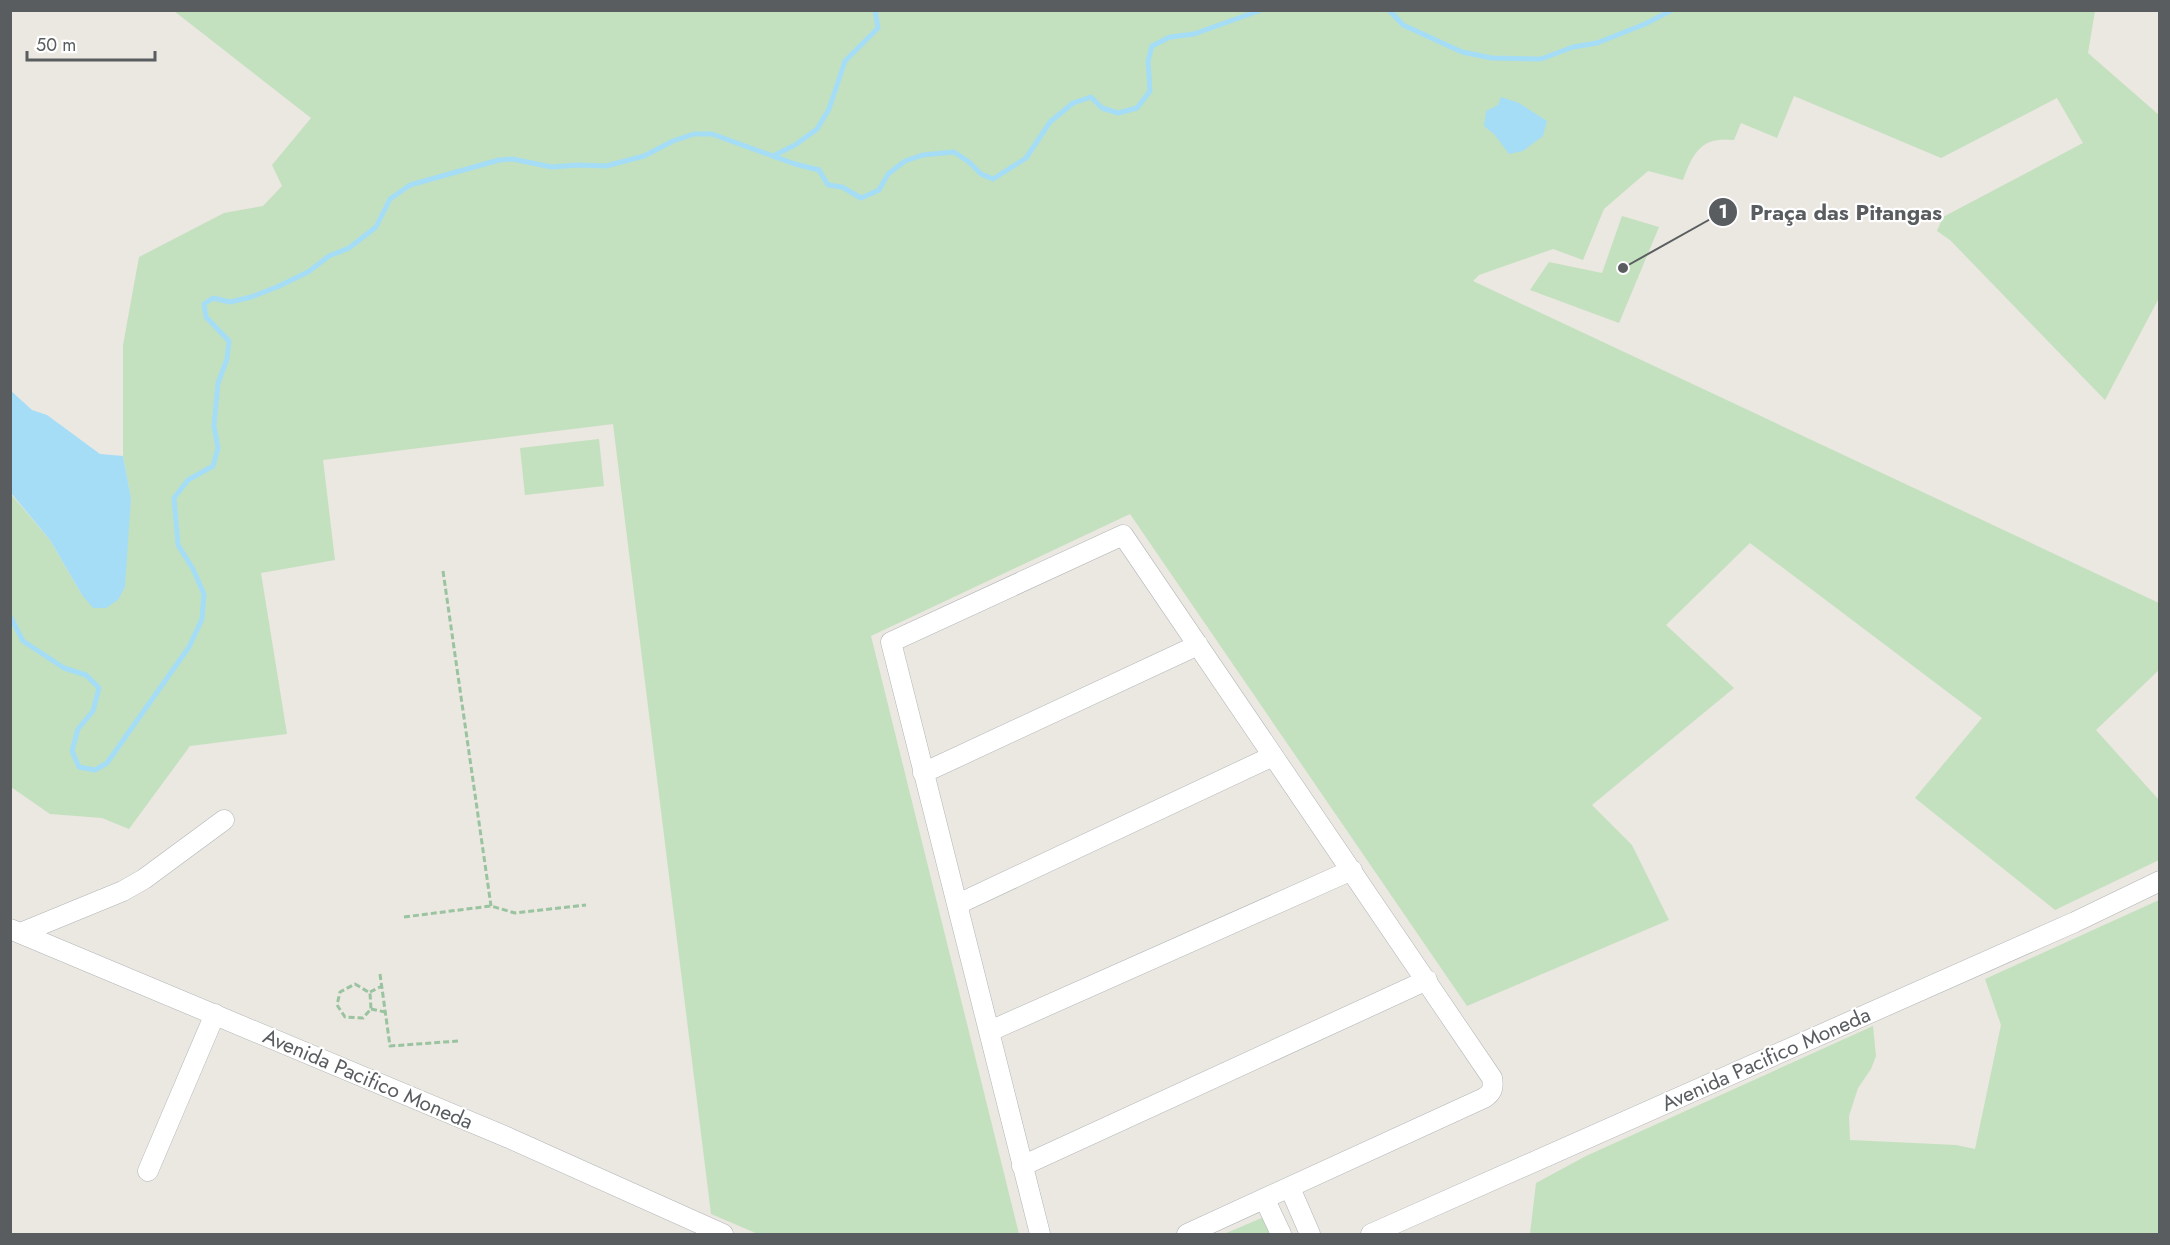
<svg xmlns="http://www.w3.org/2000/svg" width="2170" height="1245" font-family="Jost,sans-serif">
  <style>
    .green { fill: #c3e1bf }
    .water { fill: #a5ddf7 }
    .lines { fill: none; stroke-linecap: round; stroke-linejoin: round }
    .stream { stroke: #a5ddf7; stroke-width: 5 }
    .minor-casing { stroke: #b1b4b7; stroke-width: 21 }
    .path { stroke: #9ac3a0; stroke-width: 3; stroke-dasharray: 6 3; stroke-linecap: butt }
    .minor { stroke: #fff; stroke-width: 20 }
    .labels { text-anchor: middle; stroke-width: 4.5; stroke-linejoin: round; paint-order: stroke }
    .street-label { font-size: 21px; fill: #595d60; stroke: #fff }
    .leader { fill: none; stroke: #595d60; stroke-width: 2 }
    .callout-dot { fill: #595d60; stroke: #fff; stroke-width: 2 }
    .mark-label { font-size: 18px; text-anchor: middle; font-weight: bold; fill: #fff }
    .callout-label { font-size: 22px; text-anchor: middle; font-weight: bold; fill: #595d60; stroke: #fff; stroke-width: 4.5; stroke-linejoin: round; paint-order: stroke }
  </style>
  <rect width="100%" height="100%" fill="#ebe7e1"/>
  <path class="green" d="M174,11H2095L2088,53L2159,115V298L2105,400L1950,240L1937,231L1943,217L2083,143L2057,98L1941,158L1794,96L1777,138L1741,123L1734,140C1702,136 1693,152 1683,180L1648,171L1604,209L1583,260L1553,249L1479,275L1473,281L2159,603V670L2096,730L2159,800V860L2055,910L1915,798L1982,718L1750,543L1666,625L1734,688L1592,805L1632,845L1669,920L1467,1006L1130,514L871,636L1019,1234H758L711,1214L613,424L323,460L335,560L261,573L287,734L190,746L129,829L102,818L50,814L11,787L10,493L50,540L82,595L131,499L123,456V345L139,257L224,213L263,206L282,186L272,165L311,118Z
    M1622,216L1659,227L1619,323L1530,290L1549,262L1602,273Z
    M599,439L604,486L525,495L520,448Z
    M2159,900V1234H1530L1536,1183L1586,1156L1873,1026L1876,1056L1871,1069L1858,1088L1849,1116L1850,1140L1956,1145L1975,1149L2001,1025L1985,979Z
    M1264,1217L1270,1234H1224Z"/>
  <path class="water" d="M1501,97L1519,103L1547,121L1543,136L1523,151L1509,154L1495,135L1484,126L1486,111L1498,105Z
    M10,390L32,410L47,415L100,454L123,456L131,498L125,587L118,600L106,608H93L82,595L50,540L11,493Z"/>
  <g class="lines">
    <path class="stream" d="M1389,10L1403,25L1462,52L1492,58L1541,59L1573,47L1597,43L1645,24L1672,10
      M775,155L795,145L817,129L829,109L845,61L878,28L875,10
      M10,616L23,641L64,668L86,675L99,688L93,711L78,729L72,751L79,767L95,770L107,763L189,647L202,619L204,594L193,569L178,545L174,498L188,480L213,466L218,448L214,426L218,383L227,359L229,341L206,317L204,304L213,298L230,302L251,297L277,287L308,272L329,256L349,248L376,227L390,199L410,185L499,160L512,159L552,167L578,165L606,166L644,156L673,141L694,134H712L795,164L819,170L828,185L842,187L861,198L879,190L888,174L905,161L923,155L954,152L969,162L981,174L993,179L1026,158L1050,122L1073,103L1091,97L1102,108L1118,113L1137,108L1150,91L1148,61L1152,46L1170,37L1194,34L1261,10"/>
    <defs>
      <path id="minor" d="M923,773L1198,645
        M958,904L1273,756
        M10,929L509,1138L723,1234
        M23,932L123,891L144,879L224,820
        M990,1031L1352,870
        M1022,1166L1427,980
        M148,1171L215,1014
        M1290,1188L1310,1234
        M1265,1200L1281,1234
        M1040,1234L891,642L1123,535L1492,1078C1494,1088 1492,1093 1484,1098L1187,1234
        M1371,1234L2075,922L2160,881"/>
    </defs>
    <use href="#minor" class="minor-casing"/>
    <path class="path" d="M443,571L491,906
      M404,917L491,906L515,913L586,905
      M380,974L390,1046L458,1041
      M355,984L370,993L371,1009L363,1018L345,1017L337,1005L340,992Z
      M370,992L382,986
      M371,1009L385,1012"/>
    <use href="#minor" class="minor"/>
  </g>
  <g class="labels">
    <g class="street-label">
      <text transform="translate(1766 1059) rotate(-24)" y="7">Avenida Pacifico Moneda</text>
      <text transform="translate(368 1079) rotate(23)" y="7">Avenida Pacifico Moneda</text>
    </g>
  </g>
  <path class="leader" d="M1623 268L1723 212"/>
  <g class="callout-dot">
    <circle cx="1623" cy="268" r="6"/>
    <circle cx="1723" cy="212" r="15"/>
  </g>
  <g class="mark-label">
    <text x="1723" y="218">1</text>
  </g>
  <g class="callout-label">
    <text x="1846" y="220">Praça das Pitangas</text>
  </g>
  <rect width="2170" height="1245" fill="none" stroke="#595d60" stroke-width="24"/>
  <path d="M27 51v9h128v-9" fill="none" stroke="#595d60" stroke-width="3"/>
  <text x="36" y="51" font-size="18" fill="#595d60" stroke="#ffffff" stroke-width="4.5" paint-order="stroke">50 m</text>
</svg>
